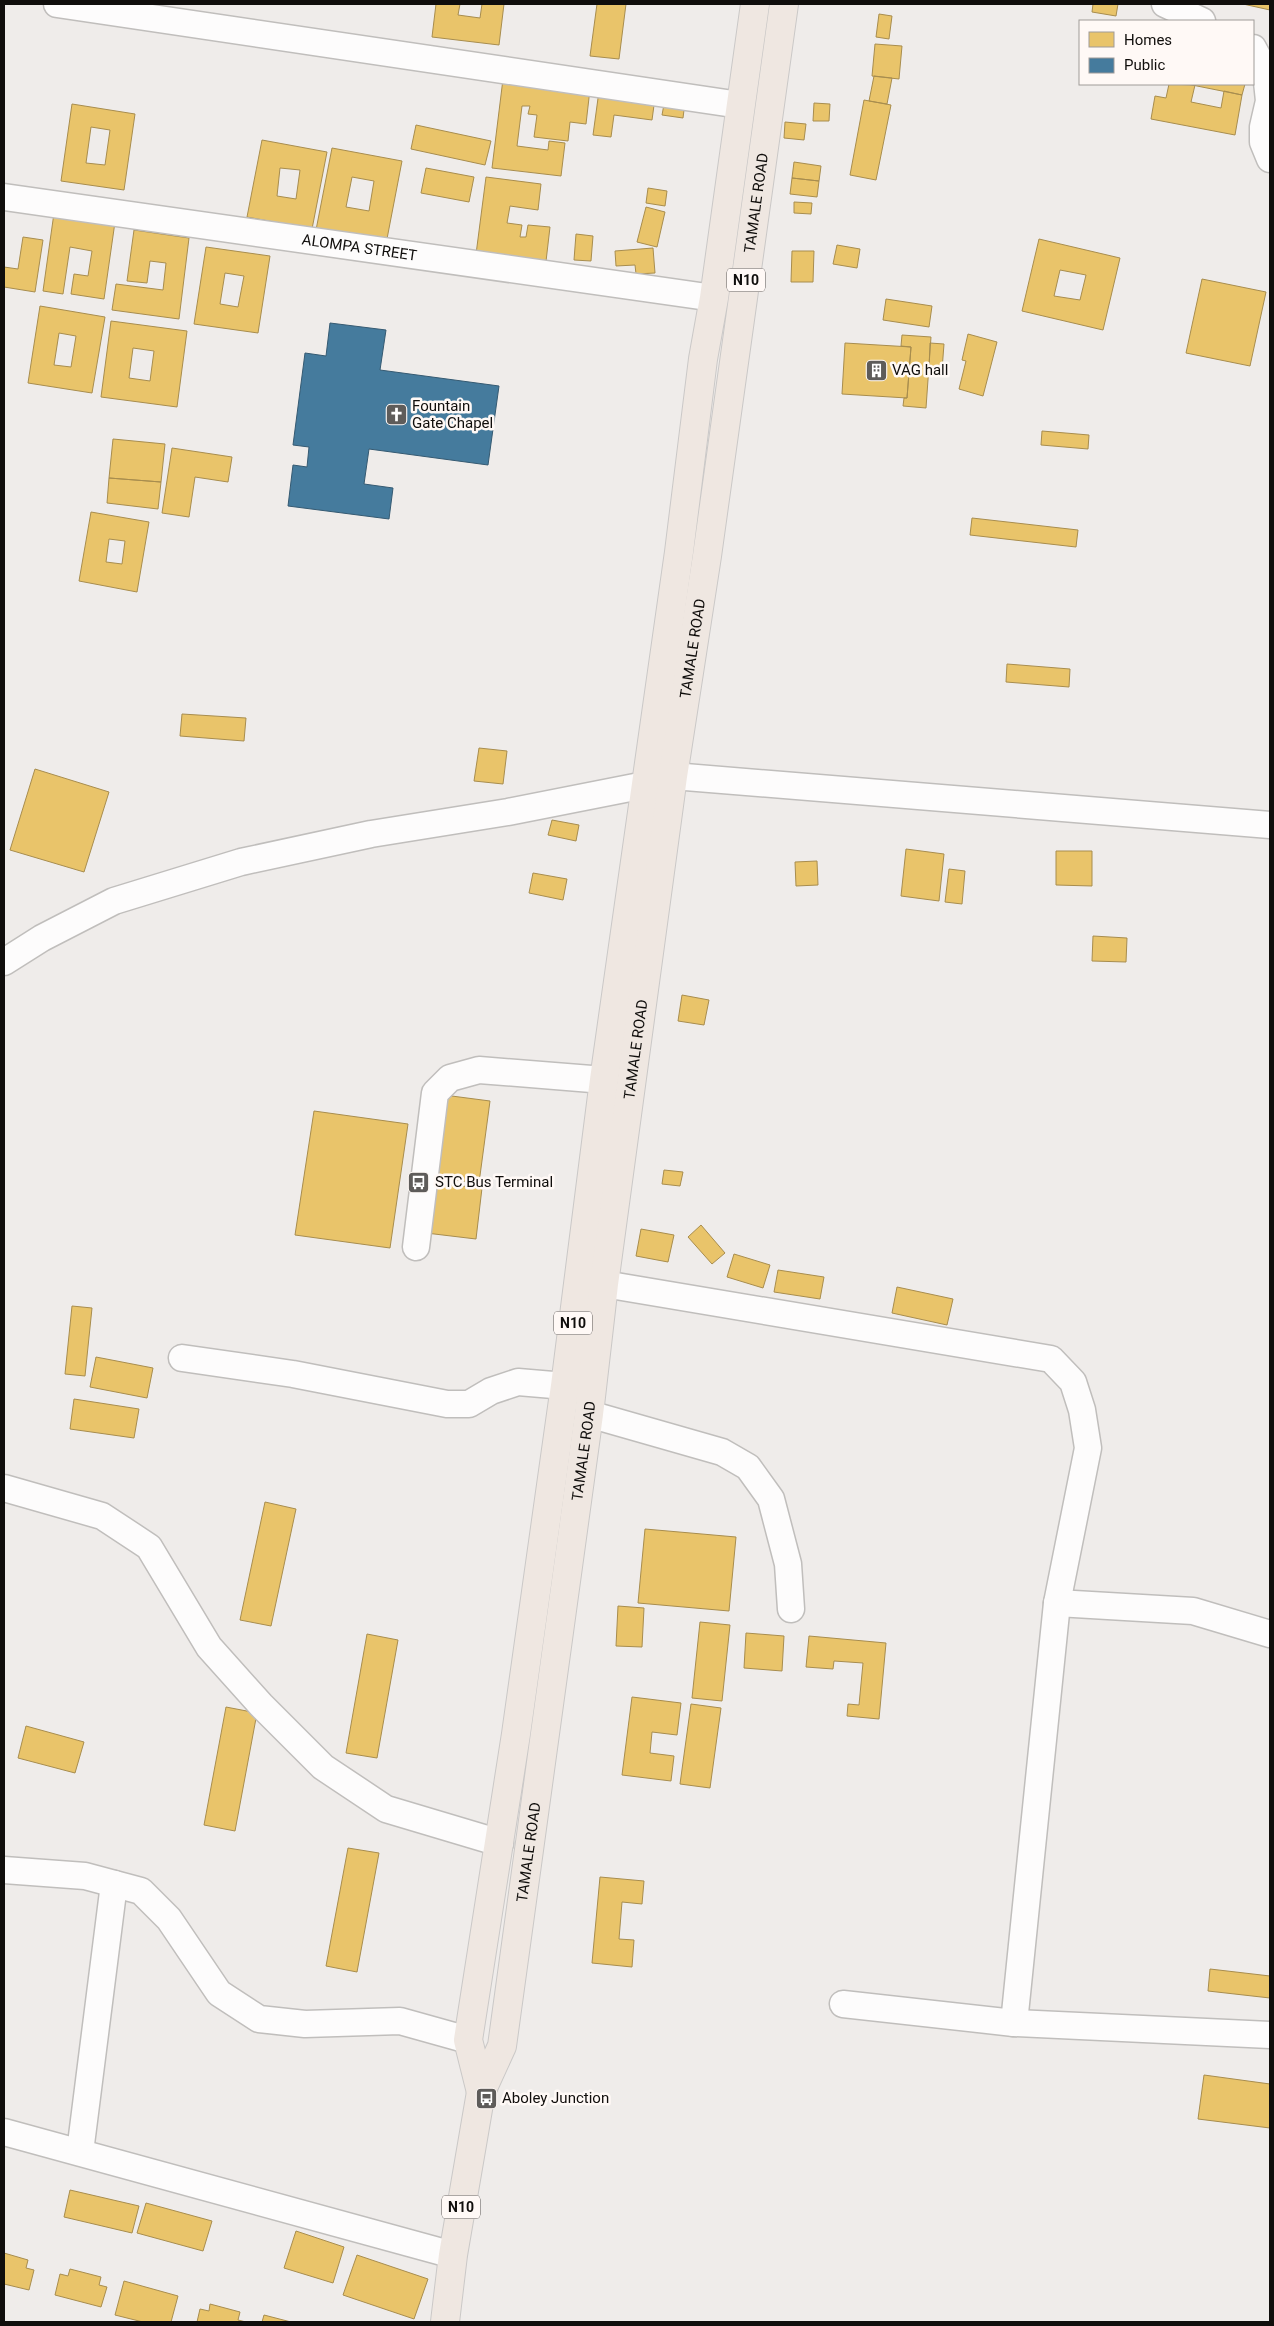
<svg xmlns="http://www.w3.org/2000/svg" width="1274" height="2326" font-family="Roboto,sans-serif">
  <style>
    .homes { fill: #e9c46a; stroke: #a88d4e; fill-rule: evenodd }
    .public { fill: #457b9d; stroke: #355a72 }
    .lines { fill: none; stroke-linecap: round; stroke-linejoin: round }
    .minor-casing { stroke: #c0bebc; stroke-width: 29 }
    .highway-casing { stroke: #cac8c7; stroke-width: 30 }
    .minor { stroke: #fdfcfc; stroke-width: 26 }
    .highway { stroke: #efe7e1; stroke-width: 28 }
    .labels { text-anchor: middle; stroke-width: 5; stroke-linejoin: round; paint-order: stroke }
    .shield { fill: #fff9f6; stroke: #585452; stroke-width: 1 }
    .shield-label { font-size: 14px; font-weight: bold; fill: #100e0c }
    .street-label { font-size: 15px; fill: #100e0c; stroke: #fff9f6 }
    .poi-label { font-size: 15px; fill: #100e0c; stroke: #fff9f6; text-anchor: start }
  </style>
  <rect width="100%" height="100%" fill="#efecea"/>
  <path class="homes" d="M436,4H460L458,15L480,18L482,4H504L499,45L432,37Z
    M597,4H626L619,59L590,56Z
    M1093,4H1118L1116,16L1092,12Z
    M1243,4H1270V10Z
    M879,14L892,16L889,39L876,37Z
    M875,44L902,46L899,79L872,76Z
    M874,76L892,78L887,104L869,101Z
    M503,79L590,89L586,124L570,122L568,141L534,137L537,115L528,114L530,106H522L517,146L548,150L549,141L565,143L561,176L492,168Z
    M1169,84L1195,85L1191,102L1221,108L1224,91L1242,95L1235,135L1151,119L1155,96L1166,98Z
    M1187,84H1245L1242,95Z
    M599,91L655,98L652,120L614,115L611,137L593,135Z
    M665,99L685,102L683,118L662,115Z
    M864,100L891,105L876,180L850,175Z
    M814,103L830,104L829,121H813Z
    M72,104L135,114L124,190L61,181ZM91,127L110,130L105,165L86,163Z
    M785,122L806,124L804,140L784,138Z
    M416,125L491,141L485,165L411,149Z
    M262,140L327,152L312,229L247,217ZM280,168L300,170L296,199L277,196Z
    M332,148L402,161L386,244L316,230ZM352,177L374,181L369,211L346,207Z
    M794,162L821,166L819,181L792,178Z
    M426,168L474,177L469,202L421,193Z
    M486,177L541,184L538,210L510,206L507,223L522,225L520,237H526L528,225L550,227L545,270L475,262Z
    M792,178L819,181L817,197L790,194Z
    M648,188L667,191L665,206L646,203Z
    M794,202L812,203L811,214L794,213Z
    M646,207L665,212L657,247L637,242Z
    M54,213L115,222L104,299L71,294L74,274L88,276L92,251L70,247L63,294L43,291Z
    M134,230L189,238L179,319L112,310L116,284L163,290L166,263L150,261L147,283L127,281Z
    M576,234L593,236L591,261L574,260Z
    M23,237L43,240L35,292L4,287V267L18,269Z
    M1039,239L1120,258L1103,330L1022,311ZM1060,270L1086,275L1080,300L1054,296Z
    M837,245L860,249L857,268L833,264Z
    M206,247L270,256L258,333L194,324ZM225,273L244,276L238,307L220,304Z
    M653,248L655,273L636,274L635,265L616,266L615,251Z
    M792,251H814L813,282H791Z
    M1202,279L1266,292L1250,366L1186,353Z
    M886,299L932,306L929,327L883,320Z
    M40,306L105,317L92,393L28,383ZM59,333L76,336L71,367L54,365Z
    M111,321L187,331L177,407L101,397ZM133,348L154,351L150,381L129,378Z
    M968,334L997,342L983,396L959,389L966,361L962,360Z
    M902,335L931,337L926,408L903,406L904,398H907L911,347L901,346Z
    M845,343L911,347L907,398L842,394Z
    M930,343L944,344L942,370L929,369Z
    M1042,431L1089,435L1088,449L1041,445Z
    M113,439L165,444L161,482L109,478Z
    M172,448L232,457L228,482L195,477L189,517L162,513Z
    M109,478L161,482L158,509L107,503Z
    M91,512L149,522L137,592L79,581ZM109,539L125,541L122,564L106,562Z
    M972,518L1078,530L1076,547L970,535Z
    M1007,664L1070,669L1069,687L1006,682Z
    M182,714L246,718L244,741L180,736Z
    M479,748L507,751L503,784L474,781Z
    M35,769L109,792L84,872L10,850Z
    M552,820L579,825L576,841L548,835Z
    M906,849L944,854L939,901L901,896Z
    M1056,851H1092V886L1056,885Z
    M817,861L818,885L796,886L795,862Z
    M949,869L965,871L962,904L945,902Z
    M533,873L567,879L563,900L529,893Z
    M1093,936L1127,938L1126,962L1092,961Z
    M682,995L709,1000L704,1025L678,1021Z
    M444,1095L490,1101L479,1183L433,1177Z
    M314,1111L408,1124L390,1248L295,1235Z
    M664,1170L683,1172L680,1186L662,1184Z
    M431,1183L482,1188L476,1239L426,1233Z
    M701,1225L725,1253L712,1264L688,1237Z
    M641,1229L674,1235L668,1262L636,1256Z
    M734,1254L770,1265L763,1288L727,1277Z
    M778,1270L824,1277L820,1299L774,1292Z
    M897,1287L953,1299L947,1325L892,1313Z
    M72,1306L92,1308L85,1376L65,1374Z
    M96,1357L153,1368L147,1398L90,1387Z
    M74,1399L139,1409L134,1438L70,1429Z
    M265,1502L296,1509L271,1626L240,1620Z
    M645,1529L736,1537L729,1611L638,1603Z
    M618,1606L644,1608L642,1647L616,1646Z
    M700,1622L730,1625L722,1701L692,1698Z
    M746,1633L784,1636L782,1671L744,1668Z
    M367,1634L398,1640L377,1758L346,1753Z
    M809,1636L886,1643L879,1719L847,1716L848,1704L859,1705L863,1663L834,1661L833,1669L806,1667Z
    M632,1697L681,1703L677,1735L652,1732L650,1753L674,1756L671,1781L622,1775Z
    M691,1704L721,1708L710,1788L680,1784Z
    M226,1707L257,1713L235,1831L204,1825Z
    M26,1726L84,1742L75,1773L18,1758Z
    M348,1848L379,1853L357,1972L326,1966Z
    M600,1877L644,1881L642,1904L622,1902L619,1939L634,1940L632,1967L592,1963Z
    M1210,1969L1270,1976V1998L1208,1991Z
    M1204,2075L1270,2084V2128L1198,2119Z
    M70,2190L139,2206L132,2233L64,2217Z
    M146,2203L212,2221L203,2251L137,2233Z
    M296,2231L344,2247L333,2283L284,2268Z
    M4,2253L28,2260L26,2268L34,2270L29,2290L4,2284Z
    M357,2255L428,2279L414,2319L343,2295Z
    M70,2269L101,2277L99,2285L107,2287L101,2307L55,2295L60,2274L68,2276Z
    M124,2281L178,2296L171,2322H143L115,2315Z
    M210,2304L240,2312L238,2320L246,2322H197L200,2309L209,2311Z
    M264,2315L291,2322H262Z"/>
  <path class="public" d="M330,323L386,330L380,370L499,386L488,465L369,449L364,484L393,488L389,519L288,506L293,465L307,467L309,447L293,445L305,353L326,356Z"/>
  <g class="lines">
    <defs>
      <g id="minor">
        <path d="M57,4L740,105"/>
        <path d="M1165,4L1202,21"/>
        <path d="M1253,48L1266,72L1269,101L1263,127V142L1270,159"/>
        <path id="s1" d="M4,197L714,298"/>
        <path d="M673,776L1270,825"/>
        <path d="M4,962L42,938L114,901L241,862L371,834L508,812L645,785"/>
        <path d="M416,1247L435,1093L450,1078L479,1070L604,1080"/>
        <path d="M604,1284L1051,1359L1073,1382L1082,1410L1088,1448L1057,1603L1014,2023"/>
        <path d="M182,1358L293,1374L447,1404H469L491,1391L518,1382L565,1386"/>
        <path d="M589,1414L722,1452L748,1467L771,1499L788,1564L791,1609"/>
        <path d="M4,1488L102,1516L149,1547L209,1647L261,1705L323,1767L386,1809L500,1843"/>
        <path d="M1057,1603L1193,1611L1270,1634"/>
        <path d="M4,1870L85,1876L141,1891L169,1919L219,1993L259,2019L305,2024L400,2021L468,2040"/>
        <path d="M843,2004L1014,2023L1270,2035"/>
        <path d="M4,2132L453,2255"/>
        <path d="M80,2152L114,1884"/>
      </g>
      <g id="highway">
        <path d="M481,2092L468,2040L516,1734L565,1386L604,1080L679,552L703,359L714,298L755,4"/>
        <path id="s2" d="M445,2322L453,2255L481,2092L502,2046L589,1414L604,1284L673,776L707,556L784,4"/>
      </g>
    </defs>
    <use href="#minor" class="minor-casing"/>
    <use href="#highway" class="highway-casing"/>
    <use href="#minor" class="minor"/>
    <use href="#highway" class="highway"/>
  </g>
  <defs>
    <symbol id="building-square" viewBox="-11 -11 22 22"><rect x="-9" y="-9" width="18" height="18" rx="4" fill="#5e5c5a" stroke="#fff9f6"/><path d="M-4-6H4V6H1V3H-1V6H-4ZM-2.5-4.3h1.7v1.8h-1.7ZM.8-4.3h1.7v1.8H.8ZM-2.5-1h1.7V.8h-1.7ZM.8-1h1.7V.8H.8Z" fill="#fff"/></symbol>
    <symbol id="church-square" viewBox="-11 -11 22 22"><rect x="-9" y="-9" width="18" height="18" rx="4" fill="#5e5c5a" stroke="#fff9f6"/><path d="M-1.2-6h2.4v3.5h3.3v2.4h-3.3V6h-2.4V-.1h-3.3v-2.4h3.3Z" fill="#fff"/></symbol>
    <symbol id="bus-square" viewBox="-11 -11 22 22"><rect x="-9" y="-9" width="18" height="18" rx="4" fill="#5e5c5a" stroke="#fff9f6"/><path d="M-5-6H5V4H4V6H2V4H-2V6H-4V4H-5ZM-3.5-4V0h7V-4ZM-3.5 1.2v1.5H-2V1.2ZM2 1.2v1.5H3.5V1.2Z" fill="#fff"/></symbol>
  </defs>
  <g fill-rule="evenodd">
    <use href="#building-square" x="864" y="358" width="25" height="25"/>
    <use href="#church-square" x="384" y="402" width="25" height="25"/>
    <use href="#bus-square" x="406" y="1170" width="25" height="25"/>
    <use href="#bus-square" x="474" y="2086" width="25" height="25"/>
  </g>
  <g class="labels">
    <g class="shield">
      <rect x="727" y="268.5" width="38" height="23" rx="4"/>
      <rect x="554" y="1311.5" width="38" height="23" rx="4"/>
      <rect x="442" y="2195.5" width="38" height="23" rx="4"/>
    </g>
    <g class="shield-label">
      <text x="746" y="285">N10</text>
      <text x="573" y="1328">N10</text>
      <text x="461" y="2212">N10</text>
    </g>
    <g class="street-label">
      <text dy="5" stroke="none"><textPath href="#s2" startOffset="2144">TAMALE ROAD</textPath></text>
      <text dy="5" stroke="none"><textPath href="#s1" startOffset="359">ALOMPA STREET</textPath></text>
      <text dy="5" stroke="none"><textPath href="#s2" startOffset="1694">TAMALE ROAD</textPath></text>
      <text dy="5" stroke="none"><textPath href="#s2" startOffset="1289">TAMALE ROAD</textPath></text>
      <text dy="5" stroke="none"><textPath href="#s2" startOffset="884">TAMALE ROAD</textPath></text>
      <text dy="5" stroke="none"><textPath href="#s2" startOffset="479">TAMALE ROAD</textPath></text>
    </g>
    <g class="poi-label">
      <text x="892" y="375">VAG hall</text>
      <text x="412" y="411">Fountain<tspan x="412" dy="17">Gate Chapel</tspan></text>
      <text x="435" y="1187">STC Bus Terminal</text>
      <text x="502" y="2103">Aboley Junction</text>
    </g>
  </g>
  <rect width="1274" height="2326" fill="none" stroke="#100e0c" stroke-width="10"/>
  <rect x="1079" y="20" width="175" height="65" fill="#fff9f6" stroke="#9f9b98"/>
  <rect x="1089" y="32" width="25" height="15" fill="#e9c46a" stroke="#9f9b98"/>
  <text x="1124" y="45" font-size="15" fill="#100e0c">Homes</text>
  <rect x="1089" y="58" width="25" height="15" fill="#457b9d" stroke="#9f9b98"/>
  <text x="1124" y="70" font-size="15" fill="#100e0c">Public</text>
</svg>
